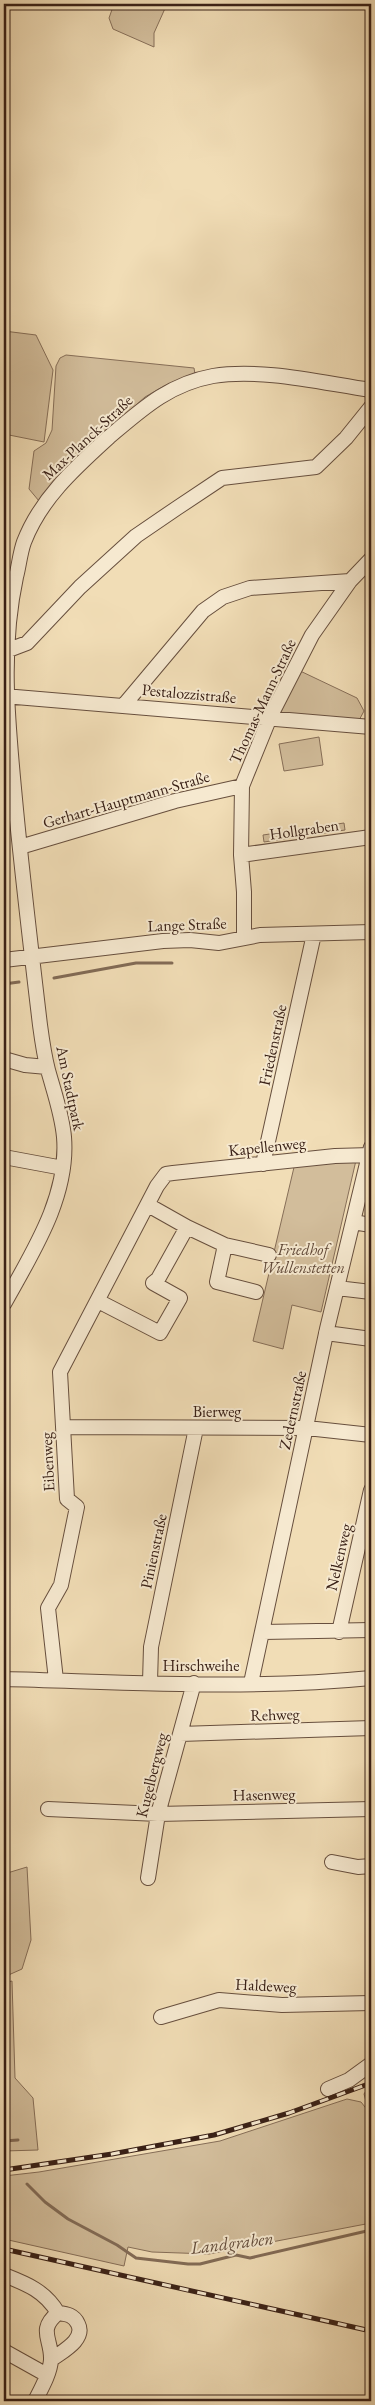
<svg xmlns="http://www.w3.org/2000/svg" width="375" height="2405" font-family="'EB Garamond',serif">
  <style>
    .green { fill: #d2bd9b; stroke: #866e58 }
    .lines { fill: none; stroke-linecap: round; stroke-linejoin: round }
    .stream { stroke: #826b56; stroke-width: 3 }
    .minor-casing { stroke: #674f3e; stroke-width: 16 }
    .minor { stroke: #f6e9d0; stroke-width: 14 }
    .rail-casing { stroke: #392016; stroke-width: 5 }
    .rail { stroke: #f6e9d0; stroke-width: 3; stroke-dasharray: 9; stroke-linecap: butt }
    .labels { text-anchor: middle; stroke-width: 4; stroke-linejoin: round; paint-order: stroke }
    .street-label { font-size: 16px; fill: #392016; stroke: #f6e9d0 }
    .park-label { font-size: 16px; font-style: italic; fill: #5f4737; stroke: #f6e9d0 }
    .water-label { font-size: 18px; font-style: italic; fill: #634c3b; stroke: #f6e9d0 }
  </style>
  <rect width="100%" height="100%" fill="#f1ddb6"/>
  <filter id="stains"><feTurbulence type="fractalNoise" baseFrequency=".004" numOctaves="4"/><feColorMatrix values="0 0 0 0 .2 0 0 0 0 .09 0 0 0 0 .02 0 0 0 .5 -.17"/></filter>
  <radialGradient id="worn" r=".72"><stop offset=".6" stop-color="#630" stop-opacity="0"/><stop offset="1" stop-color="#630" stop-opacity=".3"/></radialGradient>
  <path class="green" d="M114,4H167L154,33V47L113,29L109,18Z
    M4,331L36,335L53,370L44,442L4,434Z
    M66,355L194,368L195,374L164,386L145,397L64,469L39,501L29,489L34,451L46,443L52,430L56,366L60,358Z
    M296,669L357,698L364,711L357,724L272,716Z
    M319,737L323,765L284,771L279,744Z
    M344,823L345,830L264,842L263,835Z
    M357,1156L321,1312L292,1305L283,1349L253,1341L295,1163Z
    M27,1867L31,1940L22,1969L4,1977V1874Z
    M12,1981L15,2078L33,2098L38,2150L4,2151V1983Z
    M371,2083L370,2113L371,2114V2223L209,2254L152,2252L128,2247L124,2266L4,2239V2176L39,2172L220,2141L347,2099L361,2102L369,2112L364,2094Z"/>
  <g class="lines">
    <path class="stream" d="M54,978L136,963H172
      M4,984L19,982
      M4,2141L18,2140
      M27,2184L45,2202L68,2219L117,2245L136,2258L188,2264H200L236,2255L250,2258L371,2230"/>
    <defs>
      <path id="minor" d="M6,651L27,643L80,587L136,536L177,508L222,478L316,467L346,438L371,407
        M4,696L371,727
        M124,705L203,611L223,597L250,588L350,581
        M20,847L175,801L242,786
        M241,855L371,837
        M244,938V892L241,855L242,786L270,717L312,635L350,581L371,559
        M4,960L163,941L190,940L219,943L260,935L371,932
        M4,1059L25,1065L47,1067
        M4,1157L63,1168
        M263,1164L314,934
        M353,1222L371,1225
        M187,1227L225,1245L269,1255
        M225,1245L217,1282L256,1292
        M337,1288L371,1292
        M98,1301L160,1333L180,1298L153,1283L158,1279L187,1227L148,1205
        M4,1304C32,1253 69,1197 64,1137C62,1114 54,1092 48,1070C44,1055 42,1040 40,1025C31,949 22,874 15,799C8,724 0,651 16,577C19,566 20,553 24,542C41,498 75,468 109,437C142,409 169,384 213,376C262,368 322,383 371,390
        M326,1333L371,1339
        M63,1427L307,1428L371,1435
        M263,1632L371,1630
        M339,1632L371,1490
        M4,1679C126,1682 250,1690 371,1678
        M56,1680L48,1608L61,1585L77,1507L67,1499L60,1372L157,1186L166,1174L173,1173L335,1156L371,1155
        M150,1682L151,1647L196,1428
        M251,1683L327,1329L371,1147
        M180,1734L371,1728
        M48,1809L158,1814L371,1809
        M332,1862L358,1867L371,1866
        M148,1878L158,1814L194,1683
        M161,2017L219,2000L282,2005L371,2003
        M328,2089L349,2080L371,2064
        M4,2275C27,2284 45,2291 58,2313
        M4,2351L47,2375
        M35,2401C41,2389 50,2374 51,2360C52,2339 37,2330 58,2313C67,2314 74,2315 78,2324C86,2340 61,2352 51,2360"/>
    </defs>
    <use href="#minor" class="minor-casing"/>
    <use href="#minor" class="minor"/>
    <defs>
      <path id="rail" d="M4,2170L112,2154L214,2135L289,2113L371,2083
        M4,2249L371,2331"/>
    </defs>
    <use href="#rail" class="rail-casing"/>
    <use href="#rail" class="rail"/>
  </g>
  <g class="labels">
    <g class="street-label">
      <text transform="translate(87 437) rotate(-43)" y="6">Max-Planck-Straße</text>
      <text transform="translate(189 693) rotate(5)" y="6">Pestalozzistraße</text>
      <text transform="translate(262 701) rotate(-65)" y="6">Thomas-Mann-Straße</text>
      <text transform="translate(126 799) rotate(-16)" y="6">Gerhart-Hauptmann-Straße</text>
      <text transform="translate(304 829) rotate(-8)" y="6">Hollgraben</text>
      <text transform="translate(187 924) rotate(-2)" y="6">Lange Straße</text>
      <text transform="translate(272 1045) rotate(-78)" y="6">Friedenstraße</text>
      <text transform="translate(71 1088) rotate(78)" y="6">Am Stadtpark</text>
      <text transform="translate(267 1146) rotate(-6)" y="6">Kapellenweg</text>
      <text transform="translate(292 1410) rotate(-78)" y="6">Zedernstraße</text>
      <text x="217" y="1417">Bierweg</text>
      <text transform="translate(47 1462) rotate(-93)" y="6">Eibenweg</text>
      <text transform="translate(153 1551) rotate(-78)" y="6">Pinienstraße</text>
      <text transform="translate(338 1557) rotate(-77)" y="6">Nelkenweg</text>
      <text x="201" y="1671">Hirschweihe</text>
      <text transform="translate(275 1714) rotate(-2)" y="6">Rehweg</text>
      <text transform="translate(151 1775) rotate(-76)" y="6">Kugelbergweg</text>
      <text transform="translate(264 1794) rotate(-1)" y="6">Hasenweg</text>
      <text transform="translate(266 1985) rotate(3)" y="6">Haldeweg</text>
    </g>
    <g class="park-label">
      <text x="303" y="1255">Friedhof<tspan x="303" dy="18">Wullenstetten</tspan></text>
    </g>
    <g class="water-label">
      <text transform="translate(232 2243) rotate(-7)" y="6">Landgraben</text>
    </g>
  </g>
  <rect width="375" height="2405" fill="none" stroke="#f1ddb6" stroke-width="20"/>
  <rect x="5" y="5" width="365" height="2395" fill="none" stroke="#392016" stroke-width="2.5"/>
  <rect x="10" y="10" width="355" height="2385" fill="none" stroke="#392016"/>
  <rect width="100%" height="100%" filter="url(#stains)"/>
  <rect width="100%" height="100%" fill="url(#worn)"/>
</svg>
